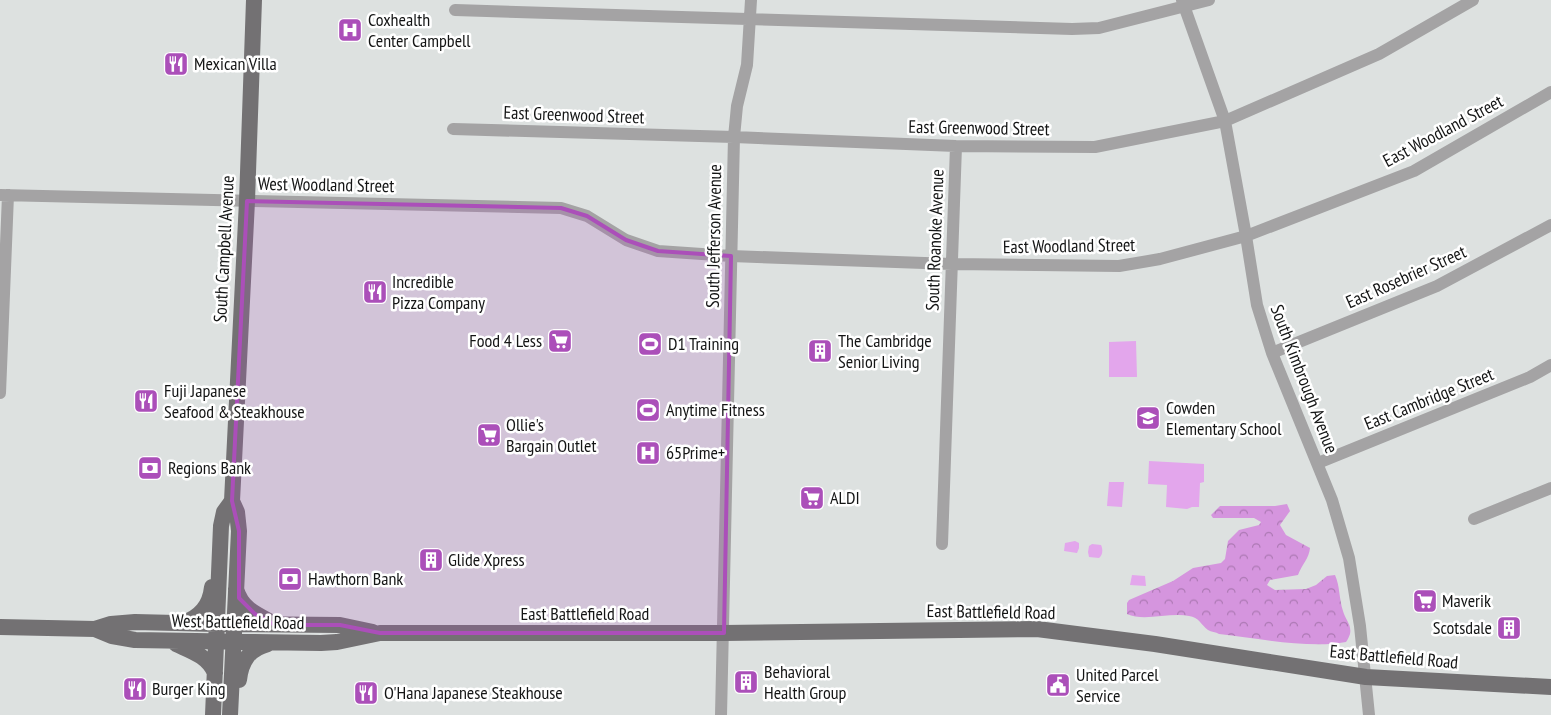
<svg xmlns="http://www.w3.org/2000/svg" width="1551" height="715" font-family="'PT Sans Narrow',sans-serif">
  <style>
    .forest { fill: url(#forest-crowns) }
    .green { fill: #e3a6ec }
    .lines { fill: none; stroke-linecap: round; stroke-linejoin: round }
    .minor { stroke: #a4a3a4; stroke-width: 12 }
    .major { stroke: #737173; stroke-width: 16 }
    .marked { fill: #ab4fb9; fill-opacity: 0.2; stroke: #ab4fb9; stroke-width: 4; stroke-linejoin: round }
    .labels { text-anchor: middle; stroke-width: 5; stroke-linejoin: round; paint-order: stroke }
    .poi-label { font-size: 18px; fill: #141515; stroke: #fff; text-anchor: start }
    .street-label { font-size: 18px; fill: #141515; stroke: #fff }
  </style>
  <defs>
    <pattern id="forest-crowns" width="20" height="18" patternUnits="userSpaceOnUse" patternTransform="scale(1.25)"><rect width="20" height="18" fill="#d595de"/><path d="M2 6a3 3 0 1 1 6 0M12 15a3 3 0 1 1 6 0" fill="none" stroke="#ac78b3"/></pattern>
  </defs>
  <rect width="100%" height="100%" fill="#dde1e0"/>
  <path class="forest" d="M1287,504L1290,511L1280,525L1286,535L1310,548C1309,559 1302,564 1298,575L1270,580L1267,585L1275,590L1306,589L1316,585L1327,576L1335,575C1340,586 1339,599 1343,611C1345,619 1352,625 1350,634C1349,637 1348,639 1346,642C1309,649 1257,638 1219,634C1216,632 1211,632 1208,630C1201,625 1199,617 1189,616C1170,612 1144,622 1127,614V603L1129,600L1173,581L1193,568L1221,563L1225,559L1228,541L1239,530L1259,525L1261,522L1254,518H1213L1211,515L1220,506H1275Z"/>
  <path class="green" d="M1136,341L1137,377H1109V342Z
    M1149,461L1204,464V482L1200,483L1199,507H1192L1187,509L1166,507L1167,485L1148,484Z
    M1109,482H1124L1122,507L1107,506Z
    M1075,541L1079,543V548L1077,553L1064,551L1065,543Z
    M1092,544L1101,545C1103,549 1103,555 1099,558L1089,557L1088,552L1089,546Z
    M1132,575L1145,576L1146,586L1130,585Z"/>
  <g class="lines">
    <path class="minor" d="M1182,0L1225,121L1246,236L1257,305L1272,353L1332,500L1349,558L1360,626L1369,715
      M455,10L1072,29L1099,28L1209,0
      M453,129L734,137L956,146L1095,147L1225,121L1379,54L1473,0
      M0,195L561,208L587,216L626,240L658,251L731,256L952,264L1119,266L1160,259L1246,236L1414,171L1551,92
      M1272,353L1437,286L1551,225
      M0,393L8,195
      M1318,463L1530,377L1551,365
      M1474,519L1551,488
      M942,544L956,146
      M721,715L734,137L737,106L747,65L751,0"/>
    <path class="major" d="M236,589C242,609 256,614 273,623
      M183,623C200,617 210,606 212,587
      M0,627L95,629L111,624L135,622L217,624L340,625L373,632
      M95,629L112,636L135,640L321,643L337,642L380,633H724L1037,629L1155,644L1366,677L1551,687
      M176,644C191,651 208,656 215,673
      M239,680C241,661 249,649 268,644
      M213,715L221,526L224,512L232,501
      M230,715L239,531L237,512L232,501L247,201L254,0"/>
  </g>
  <path class="marked" d="M247,201L561,208L587,216L626,240L658,251L731,256L724,633H380L340,625H275L255,614L239,598V531L232,501Z"/>
  <defs>
    <symbol id="hospital-square" viewBox="-11 -11 22 22"><rect x="-9" y="-9" width="18" height="18" rx="4" fill="#ab4fb9" stroke="#fff"/><path d="M-5-5h3v3.5h4V-5h3V5h-3V1.5h-4V5h-3Z" fill="#fff"/></symbol>
    <symbol id="restaurant-square" viewBox="-11 -11 22 22"><rect x="-9" y="-9" width="18" height="18" rx="4" fill="#ab4fb9" stroke="#fff"/><path d="M-5-6h1v4h1v-4h1v4h1v-4h1v5L-1.5 .5V6h-2V.5L-5-1ZM5-6V6H3V1.5H1.5Q1.5-4 5-6Z" fill="#fff"/></symbol>
    <symbol id="supermarket-square" viewBox="-11 -11 22 22"><rect x="-9" y="-9" width="18" height="18" rx="4" fill="#ab4fb9" stroke="#fff"/><path d="M-6-5.5h2.5l.6 2H6L4.5 2H-2.5L-4.4-4H-6ZM-1.5 3.2a1.3 1.3 0 1 0 .1 0ZM3 3.2a1.3 1.3 0 1 0 .1 0Z" fill="#fff"/></symbol>
    <symbol id="stadium-square" viewBox="-11 -11 22 22"><rect x="-9" y="-9" width="18" height="18" rx="4" fill="#ab4fb9" stroke="#fff"/><path d="M0-5a6.5 5 0 1 0 0 10a6.5 5 0 1 0 0-10ZM-3.5-1.8h7v3.6h-7Z" fill="#fff"/></symbol>
    <symbol id="building-square" viewBox="-11 -11 22 22"><rect x="-9" y="-9" width="18" height="18" rx="4" fill="#ab4fb9" stroke="#fff"/><path d="M-4-6H4V6H1V3H-1V6H-4ZM-2.5-4.3h1.7v1.8h-1.7ZM.8-4.3h1.7v1.8H.8ZM-2.5-1h1.7V.8h-1.7ZM.8-1h1.7V.8H.8Z" fill="#fff"/></symbol>
    <symbol id="school-square" viewBox="-11 -11 22 22"><rect x="-9" y="-9" width="18" height="18" rx="4" fill="#ab4fb9" stroke="#fff"/><path d="M0-5L7-2L0 1L-7-2ZM-4 1L0 2.5L4 1V4Q0 6-4 4Z" fill="#fff"/></symbol>
    <symbol id="bank-square" viewBox="-11 -11 22 22"><rect x="-9" y="-9" width="18" height="18" rx="4" fill="#ab4fb9" stroke="#fff"/><path d="M-6-4H6V4H-6ZM0-2.3a2.3 2.3 0 1 0 0 4.6a2.3 2.3 0 1 0 0-4.6Z" fill="#fff"/></symbol>
    <symbol id="civic-square" viewBox="-11 -11 22 22"><rect x="-9" y="-9" width="18" height="18" rx="4" fill="#ab4fb9" stroke="#fff"/><path d="M-.6-6.5H3V-4.5H.6V-3L4-1V1h2V6H-6V1h2V-1L-.6-3ZM-1.2 2.5V6h2.4V2.5Z" fill="#fff"/></symbol>
  </defs>
  <g fill-rule="evenodd">
    <use href="#hospital-square" x="336" y="16" width="28" height="28"/>
    <use href="#restaurant-square" x="162" y="50" width="28" height="28"/>
    <use href="#restaurant-square" x="361" y="278" width="28" height="28"/>
    <use href="#supermarket-square" x="546" y="327" width="28" height="28"/>
    <use href="#stadium-square" x="636" y="330" width="28" height="28"/>
    <use href="#building-square" x="806" y="337" width="28" height="28"/>
    <use href="#restaurant-square" x="132" y="387" width="28" height="28"/>
    <use href="#stadium-square" x="634" y="396" width="28" height="28"/>
    <use href="#school-square" x="1134" y="404" width="28" height="28"/>
    <use href="#supermarket-square" x="475" y="421" width="28" height="28"/>
    <use href="#hospital-square" x="634" y="439" width="28" height="28"/>
    <use href="#bank-square" x="136" y="454" width="28" height="28"/>
    <use href="#supermarket-square" x="798" y="484" width="28" height="28"/>
    <use href="#building-square" x="417" y="546" width="28" height="28"/>
    <use href="#bank-square" x="276" y="565" width="28" height="28"/>
    <use href="#supermarket-square" x="1411" y="587" width="28" height="28"/>
    <use href="#building-square" x="1495" y="614" width="28" height="28"/>
    <use href="#building-square" x="732" y="668" width="28" height="28"/>
    <use href="#civic-square" x="1044" y="671" width="28" height="28"/>
    <use href="#restaurant-square" x="121" y="675" width="28" height="28"/>
    <use href="#restaurant-square" x="352" y="679" width="28" height="28"/>
  </g>
  <g class="labels">
    <g class="poi-label">
      <text x="368" y="26">Coxhealth<tspan x="368" dy="21">Center Campbell</tspan></text>
      <text x="194" y="70">Mexican Villa</text>
      <text x="392" y="288">Incredible<tspan x="392" dy="21">Pizza Company</tspan></text>
      <text x="542" y="347" text-anchor="end">Food 4 Less</text>
      <text x="838" y="347">The Cambridge<tspan x="838" dy="21">Senior Living</tspan></text>
      <text x="668" y="350">D1 Training</text>
      <text x="164" y="397">Fuji Japanese<tspan x="164" dy="21">Seafood &amp; Steakhouse</tspan></text>
      <text x="1166" y="414">Cowden<tspan x="1166" dy="21">Elementary School</tspan></text>
      <text x="666" y="416">Anytime Fitness</text>
      <text x="506" y="431">Ollie's<tspan x="506" dy="21">Bargain Outlet</tspan></text>
      <text x="666" y="459">65Prime+</text>
      <text x="168" y="474">Regions Bank</text>
      <text x="830" y="504">ALDI</text>
      <text x="448" y="566">Glide Xpress</text>
      <text x="308" y="585">Hawthorn Bank</text>
      <text x="1442" y="607">Maverik</text>
      <text x="1492" y="634" text-anchor="end">Scotsdale</text>
      <text x="764" y="678">Behavioral<tspan x="764" dy="21">Health Group</tspan></text>
      <text x="1076" y="681">United Parcel<tspan x="1076" dy="21">Service</tspan></text>
      <text x="152" y="695">Burger King</text>
      <text x="384" y="699">O'Hana Japanese Steakhouse</text>
    </g>
    <g class="street-label">
      <text transform="translate(574 115) rotate(2)" y="6">East Greenwood Street</text>
      <text transform="translate(979 128) rotate(1)" y="6">East Greenwood Street</text>
      <text transform="translate(1443 131) rotate(-28)" y="6">East Woodland Street</text>
      <text transform="translate(326 185) rotate(1)" y="6">West Woodland Street</text>
      <text transform="translate(714 236) rotate(-89)" y="6">South Jefferson Avenue</text>
      <text transform="translate(935 240) rotate(-88)" y="6">South Roanoke Avenue</text>
      <text transform="translate(1069 246) rotate(-1)" y="6">East Woodland Street</text>
      <text transform="translate(224 249) rotate(-87)" y="6">South Campbell Avenue</text>
      <text transform="translate(1406 277) rotate(-24)" y="6">East Rosebrier Street</text>
      <text transform="translate(1304 379) rotate(69)" y="6">South Kimbrough Avenue</text>
      <text transform="translate(1429 399) rotate(-22)" y="6">East Cambridge Street</text>
      <text transform="translate(991 612) rotate(1)" y="6">East Battlefield Road</text>
      <text x="585" y="620">East Battlefield Road</text>
      <text transform="translate(238 622) rotate(1)" y="6">West Battlefield Road</text>
      <text transform="translate(1394 657) rotate(5)" y="6">East Battlefield Road</text>
    </g>
  </g>
</svg>
